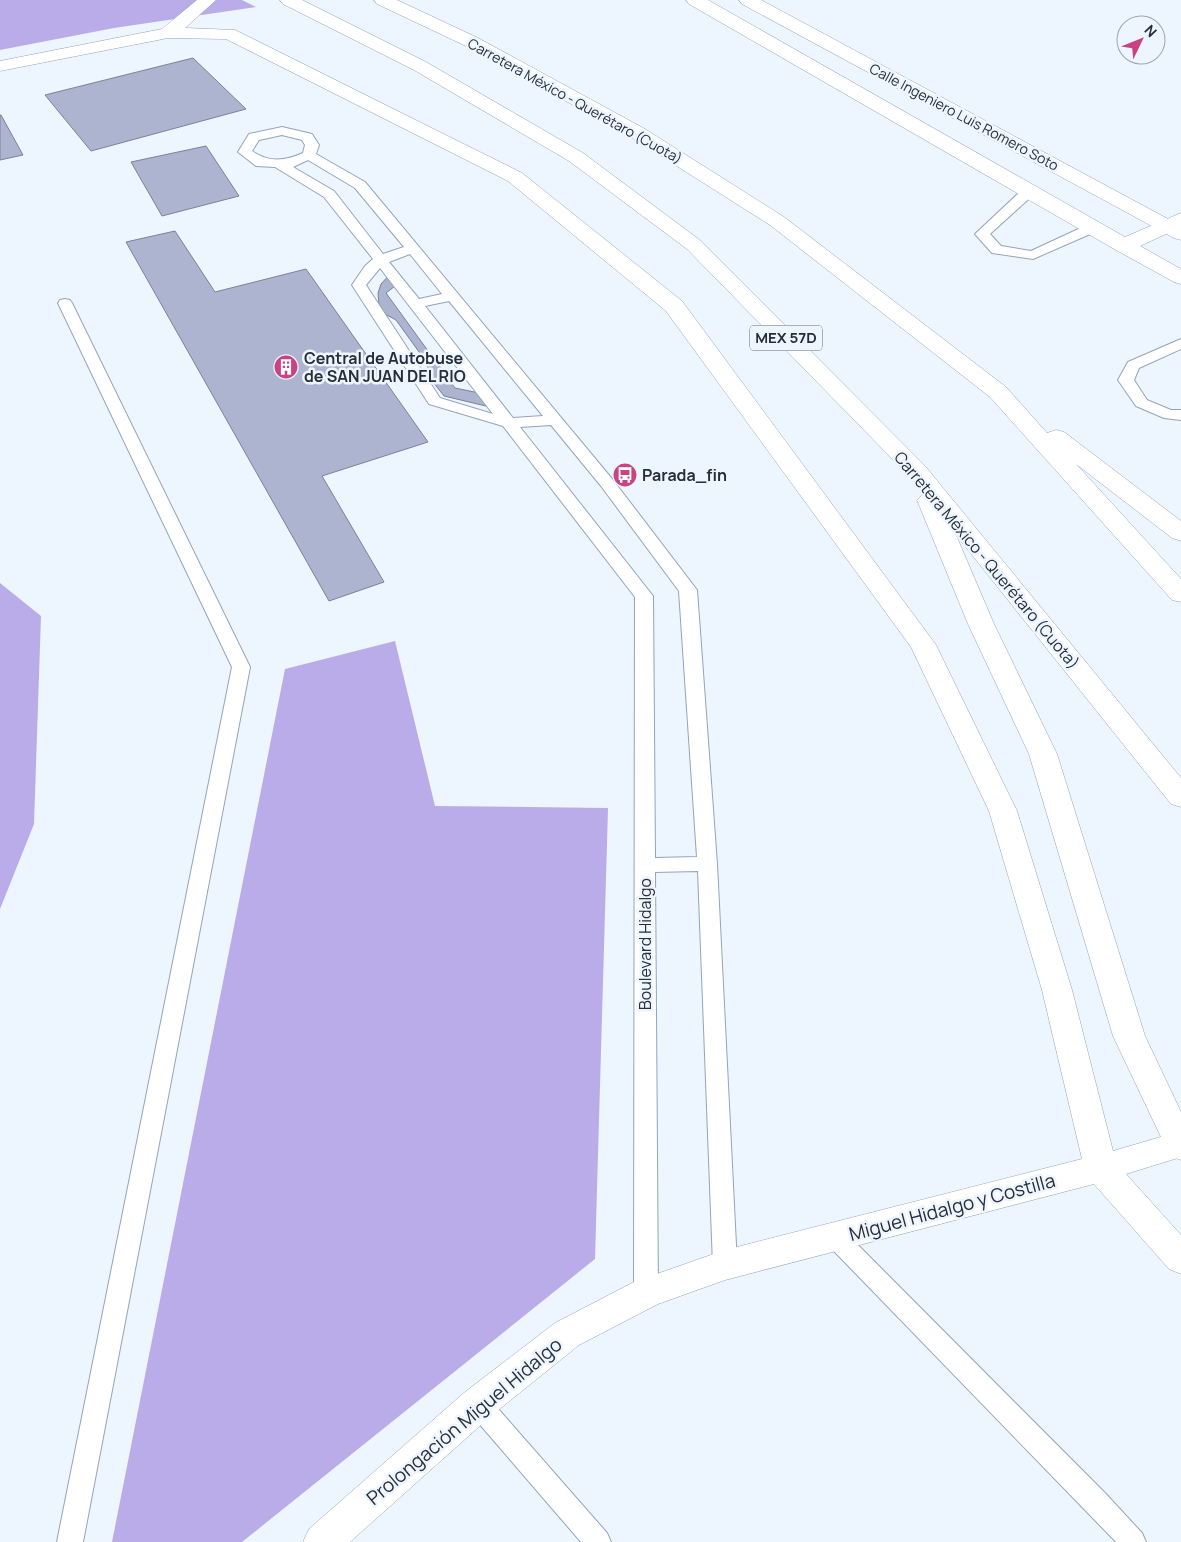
<svg xmlns="http://www.w3.org/2000/svg" width="1181" height="1542" font-family="Manrope,sans-serif">
  <style>
    .forest { fill: #b9ace8 }
    .building { fill: #adb4d0; stroke: #7a819b }
    .lines { fill: none; stroke-linecap: round; stroke-linejoin: round }
    .lane-casing { stroke: #92a5bc; stroke-width: 2 }
    .street-casing { stroke: #92a5bc; stroke-width: 1 }
    .secondary-casing { stroke: #92a5bc; stroke-width: 1 }
    .highway-casing { stroke: #92a5bc; stroke-width: 1 }
    .lane { fill: #fff; fill-rule: evenodd }
    .street { fill: #fff; fill-rule: evenodd }
    .secondary { fill: #fff; fill-rule: evenodd }
    .highway { fill: #fff; fill-rule: evenodd }
    .labels { text-anchor: middle; stroke-width: 5; stroke-linejoin: round; paint-order: stroke }
    .far-street-label { font-size: 14px; fill: #272e38; stroke: #edf5ff }
    .shield { fill: #edf5ff; stroke: #626a74; stroke-width: 1 }
    .shield-label { font-size: 15px; font-weight: bold; fill: #272e38 }
    .poi-label { font-size: 16px; font-weight: bold; fill: #272e38; stroke: #edf5ff; text-anchor: start }
    .street-label { font-size: 16px; fill: #272e38; stroke: #edf5ff }
    .near-street-label { font-size: 19px; fill: #272e38; stroke: #edf5ff }
  </style>
  <rect width="100%" height="100%" fill="#edf5ff"/>
  <path class="forest" d="M0,0H242L256,7L114,28L0,50Z
    M0,583L41,616L34,824L0,909Z
    M395,641L435,806L608,808L595,1259L242,1542H112L285,669Z"/>
  <path class="building" d="M193,58L246,109L91,151L45,95Z
    M0,115H1L23,155L0,160Z
    M206,146L239,196L162,216L131,162Z
    M175,231L215,292L306,269L428,442L322,476L384,582L329,601L126,242Z
    M391,273L399,283L386,293L455,388L484,394L490,407L444,396L429,377L427,363L396,320L385,314L379,304L378,293L381,284Z"/>
  <g class="lines">
    <defs>
      <path id="lane" d="M282,127L312,134L319,145L316,154L365,182L613,480L697,590L717,864L737,1265L733,1272L725,1275L717,1272L713,1265L698,871L655,872L658,1293L654,1300L646,1303L638,1300L634,1293L635,597L503,426L429,404L352,285L365,266L373,259L324,197L275,167L256,166L238,152L249,134ZM282,135L302,140L305,145L303,153C285,161 269,163 252,151L259,140ZM308,160L355,188L404,247L383,254L334,191L293,167ZM410,254L442,294L419,299L389,262ZM380,268L493,414L440,398L366,285ZM449,301L543,416L513,418L425,306ZM551,425L601,486L679,591L697,857L655,858L653,596L520,427Z
        M1028,188L1035,192L1033,195L990,234L1001,246L1031,251L1087,225H1097L1099,228L1097,231L1033,259L992,253L975,234L1023,189Z
        M65,299L70,300L72,303L250,667L83,1542H57L232,667L58,303L60,300Z
        M1181,339V349L1139,368L1134,380L1147,400L1171,410H1181V420L1164,418L1136,406L1118,380L1128,362Z
        M836,1228L844,1231L1106,1494L1142,1533L1146,1542H1116L828,1245L825,1238L828,1231Z
        M478,1393L487,1396L607,1533L611,1542H581L469,1412L466,1404L469,1396Z"/>
      <path id="street" d="M197,0H216L185,28L235,30L522,173L682,301L936,645L1017,811L1072,990L1113,1151L1181,1131V1157L1126,1174L1181,1235V1274L1169,1269L1094,1184L725,1280L658,1304L579,1345L491,1416L350,1542H303L309,1529L465,1392L555,1323L634,1282L725,1250L1082,1159L1042,990L989,811L911,647L666,311L508,181L226,39L168,38L0,71V61L162,29Z
        M686,0H708L1125,237L1181,213V227L1140,246L1181,269V284L1174,282L1116,250L689,4Z"/>
      <path id="secondary" d="M739,0H761L1181,226V240L1174,238L742,4Z"/>
      <path id="highway" d="M280,0H302L426,62L583,153L701,241L925,466L1181,778V807L1171,804L956,535L994,624L1057,754L1145,1036L1181,1112V1160L1170,1156L1113,1036L1029,754L968,624L917,500L923,494L909,476L687,249L569,161L414,70L283,4Z
        M374,0H397L478,38L645,129L784,217L1006,387L1047,433L1056,430L1064,432L1181,521V541L1172,538L1076,464L1181,579V602L1172,600L990,397L770,225L631,137L466,46L377,4Z"/>
    </defs>
    <use href="#lane" class="lane-casing"/>
    <use href="#street" class="street-casing"/>
    <use href="#secondary" class="secondary-casing"/>
    <use href="#highway" class="highway-casing"/>
    <use href="#lane" class="lane"/>
    <use href="#street" class="street"/>
    <use href="#secondary" class="secondary"/>
    <use href="#highway" class="highway"/>
  </g>
  <defs>
    <symbol id="building-disc" viewBox="-11 -11 22 22"><circle r="9.5" fill="#c94281" stroke="#edf5ff"/><path d="M-4-6H4V6H1V3H-1V6H-4ZM-2.5-4.3h1.7v1.8h-1.7ZM.8-4.3h1.7v1.8H.8ZM-2.5-1h1.7V.8h-1.7ZM.8-1h1.7V.8H.8Z" fill="#fff"/></symbol>
    <symbol id="bus-disc" viewBox="-11 -11 22 22"><circle r="9.5" fill="#c94281" stroke="#edf5ff"/><path d="M-5-6H5V4H4V6H2V4H-2V6H-4V4H-5ZM-3.5-4V0h7V-4ZM-3.5 1.2v1.5H-2V1.2ZM2 1.2v1.5H3.5V1.2Z" fill="#fff"/></symbol>
  </defs>
  <g fill-rule="evenodd">
    <use href="#building-disc" x="272" y="353" width="28" height="28"/>
    <use href="#bus-disc" x="611" y="461" width="28" height="28"/>
  </g>
  <g class="labels">
    <g class="far-street-label">
      <text transform="translate(575 101) rotate(29)" y="5">Carretera México - Querétaro (Cuota)</text>
      <text transform="translate(964 117) rotate(28)" y="5">Calle Ingeniero Luis Romero Soto</text>
    </g>
    <rect class="shield" x="750" y="325.5" width="72" height="25" rx="4"/>
    <g class="shield-label">
      <text x="786" y="343">MEX 57D</text>
    </g>
    <g class="poi-label">
      <text x="304" y="364">Central de Autobuse<tspan x="304" dy="18">de SAN JUAN DEL RIO</tspan></text>
      <text x="642" y="481">Parada_fin</text>
    </g>
    <g class="street-label">
      <text transform="translate(987 560) rotate(50)" y="6">Carretera México - Querétaro (Cuota)</text>
      <text transform="translate(645 944) rotate(-90)" y="6">Boulevard Hidalgo</text>
    </g>
    <g class="near-street-label">
      <text transform="translate(952 1207) rotate(-15)" y="7">Miguel Hidalgo y Costilla</text>
      <text transform="translate(464 1421) rotate(-40)" y="7">Prolongación Miguel Hidalgo</text>
    </g>
  </g>
  <g transform="translate(1141 40) rotate(47)"><circle r="24" fill="#edf5ff" stroke="#9ea5af"/>
  <path d="M0-4L9 19L0 12L-9 19Z" fill="#c94281"/>
  <text y="-8" font-size="14" font-weight="bold" text-anchor="middle" fill="#272e38">N</text>
  </g>
</svg>
